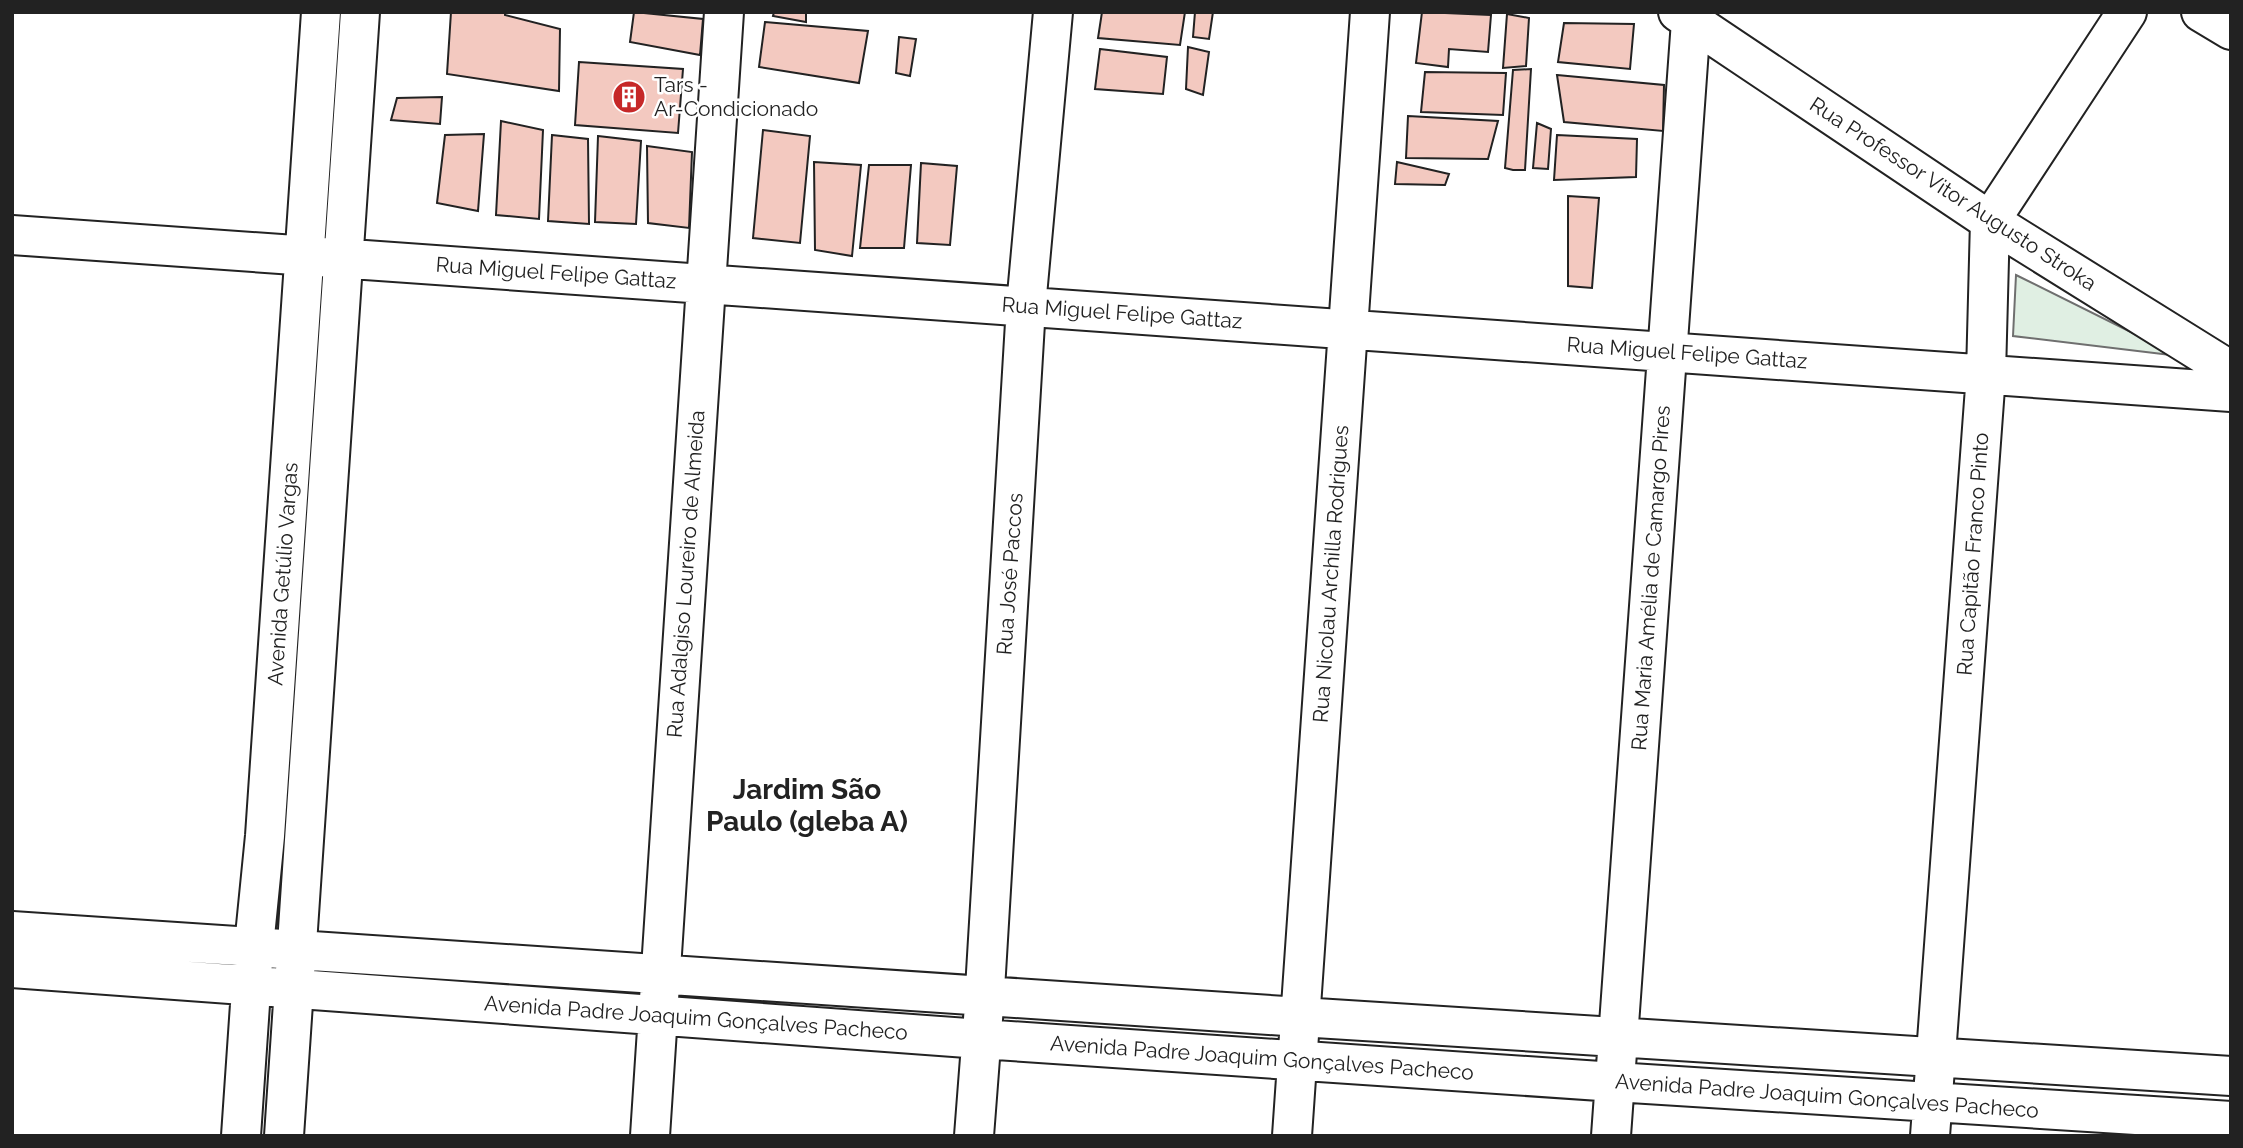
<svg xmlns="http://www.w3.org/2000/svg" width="2243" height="1148" font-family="Raleway,sans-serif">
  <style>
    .green { fill: #e0efe3; stroke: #6f6f6f; stroke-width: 2 }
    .building { fill: #f3c9c0; stroke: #222; stroke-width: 2 }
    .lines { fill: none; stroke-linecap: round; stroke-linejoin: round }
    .minor-casing { stroke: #222; stroke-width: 42 }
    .minor { stroke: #fff; stroke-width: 38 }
    .labels { text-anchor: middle; stroke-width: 5; stroke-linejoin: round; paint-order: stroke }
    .poi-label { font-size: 21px; fill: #222; stroke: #fff; text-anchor: start }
    .street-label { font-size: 21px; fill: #222; stroke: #fff }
    .district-label { font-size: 28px; font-weight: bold; fill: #222; stroke: #fff }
  </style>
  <rect width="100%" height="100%" fill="#fff"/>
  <path class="green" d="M2016,275L2179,356L2013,336Z"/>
  <path class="building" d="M451,12H505V15L560,29L559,91L447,74Z
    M634,12L703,19L700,55L630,42Z
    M774,12H806V22L773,16Z
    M1102,12H1185L1180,45L1098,38Z
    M1195,12H1213L1209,39L1193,37Z
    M1422,12L1491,15L1488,52L1449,49L1448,67L1416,63Z
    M1507,14L1529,18L1526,66L1503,68Z
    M765,22L868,31L859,83L759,67Z
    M1564,23L1634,24L1630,69L1558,62Z
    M899,37L916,39L910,76L896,73Z
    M1188,47L1209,52L1203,95L1186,89Z
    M1100,49L1167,57L1163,94L1095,89Z
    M579,62L683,69L678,133L575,125Z
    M1531,69L1525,170H1513L1505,168L1513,70Z
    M1425,72L1506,73L1503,115L1421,112Z
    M1557,75L1664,85L1663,131L1564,122Z
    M442,97L440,124L391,120L397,98Z
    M1408,116L1498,121L1488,159L1406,158Z
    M501,121L543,130L539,219L496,215Z
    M1537,123L1551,129L1548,169L1533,168Z
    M763,130L810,136L800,243L753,238Z
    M484,134L478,211L437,203L445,135Z
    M552,135L588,139L589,224L548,221Z
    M1557,135L1637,139L1636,177L1554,180Z
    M598,136L641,141L636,224L595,222Z
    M647,146L692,152L689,228L648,223Z
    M814,162L861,165L852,256L815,250Z
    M1397,162L1449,174L1445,185L1395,184Z
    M921,163L957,166L950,245L917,243Z
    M869,165H911L904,248H860Z
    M1568,196L1599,198L1592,288L1568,286Z"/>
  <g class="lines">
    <defs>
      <path id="minor" d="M1678,12L1990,221L2231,371
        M2201,12L2231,30
        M12,235L2231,392
        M12,931L1300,1017L2231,1076
        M12,968L981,1039L1615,1082L2231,1121
        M241,1136L254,946L265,836L321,12
        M284,1136L360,12
        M650,1136C678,762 698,387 724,12
        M974,1136L984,1006L1026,306L1053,12
        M1292,1136L1370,12
        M1611,1136L1691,21
        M1930,1136L1986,374L1990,221L2127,12"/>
    </defs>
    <use href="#minor" class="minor-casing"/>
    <use href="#minor" class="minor"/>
  </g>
  <defs>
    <symbol id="building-disc" viewBox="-11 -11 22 22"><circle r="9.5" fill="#c62828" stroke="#fff"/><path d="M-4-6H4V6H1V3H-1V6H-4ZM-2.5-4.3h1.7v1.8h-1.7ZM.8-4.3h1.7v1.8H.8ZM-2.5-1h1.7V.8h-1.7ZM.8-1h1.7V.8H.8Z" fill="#fff"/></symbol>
  </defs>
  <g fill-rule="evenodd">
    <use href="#building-disc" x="610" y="78" width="38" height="38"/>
  </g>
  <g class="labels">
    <g class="poi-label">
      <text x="654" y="92">Tars -<tspan x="654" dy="24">Ar-Condicionado</tspan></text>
    </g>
    <g class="street-label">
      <text transform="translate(1953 194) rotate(33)" y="7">Rua Professor Vitor Augusto Stroka</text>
      <text transform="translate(556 273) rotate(4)" y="7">Rua Miguel Felipe Gattaz</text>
      <text transform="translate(1122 313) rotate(4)" y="7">Rua Miguel Felipe Gattaz</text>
      <text transform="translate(1687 353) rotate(4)" y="7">Rua Miguel Felipe Gattaz</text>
      <text transform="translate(1973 554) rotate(-86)" y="7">Rua Capitão Franco Pinto</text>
      <text transform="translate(283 574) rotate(-86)" y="7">Avenida Getúlio Vargas</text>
      <text transform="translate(686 574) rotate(-86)" y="7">Rua Adalgiso Loureiro de Almeida</text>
      <text transform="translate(1010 574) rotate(-86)" y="7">Rua José Paccos</text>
      <text transform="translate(1331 574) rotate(-86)" y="7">Rua Nicolau Archilla Rodrigues</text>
      <text transform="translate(1651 578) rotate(-86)" y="7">Rua Maria Amélia de Camargo Pires</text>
      <text transform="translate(696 1018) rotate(4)" y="7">Avenida Padre Joaquim Gonçalves Pacheco</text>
      <text transform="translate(1262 1058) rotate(4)" y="7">Avenida Padre Joaquim Gonçalves Pacheco</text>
      <text transform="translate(1827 1096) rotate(4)" y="7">Avenida Padre Joaquim Gonçalves Pacheco</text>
    </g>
    <g class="district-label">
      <text x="807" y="799">Jardim São<tspan x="807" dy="32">Paulo (gleba A)</tspan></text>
    </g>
  </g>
  <rect width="2243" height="1148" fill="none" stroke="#222222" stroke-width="28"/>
</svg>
